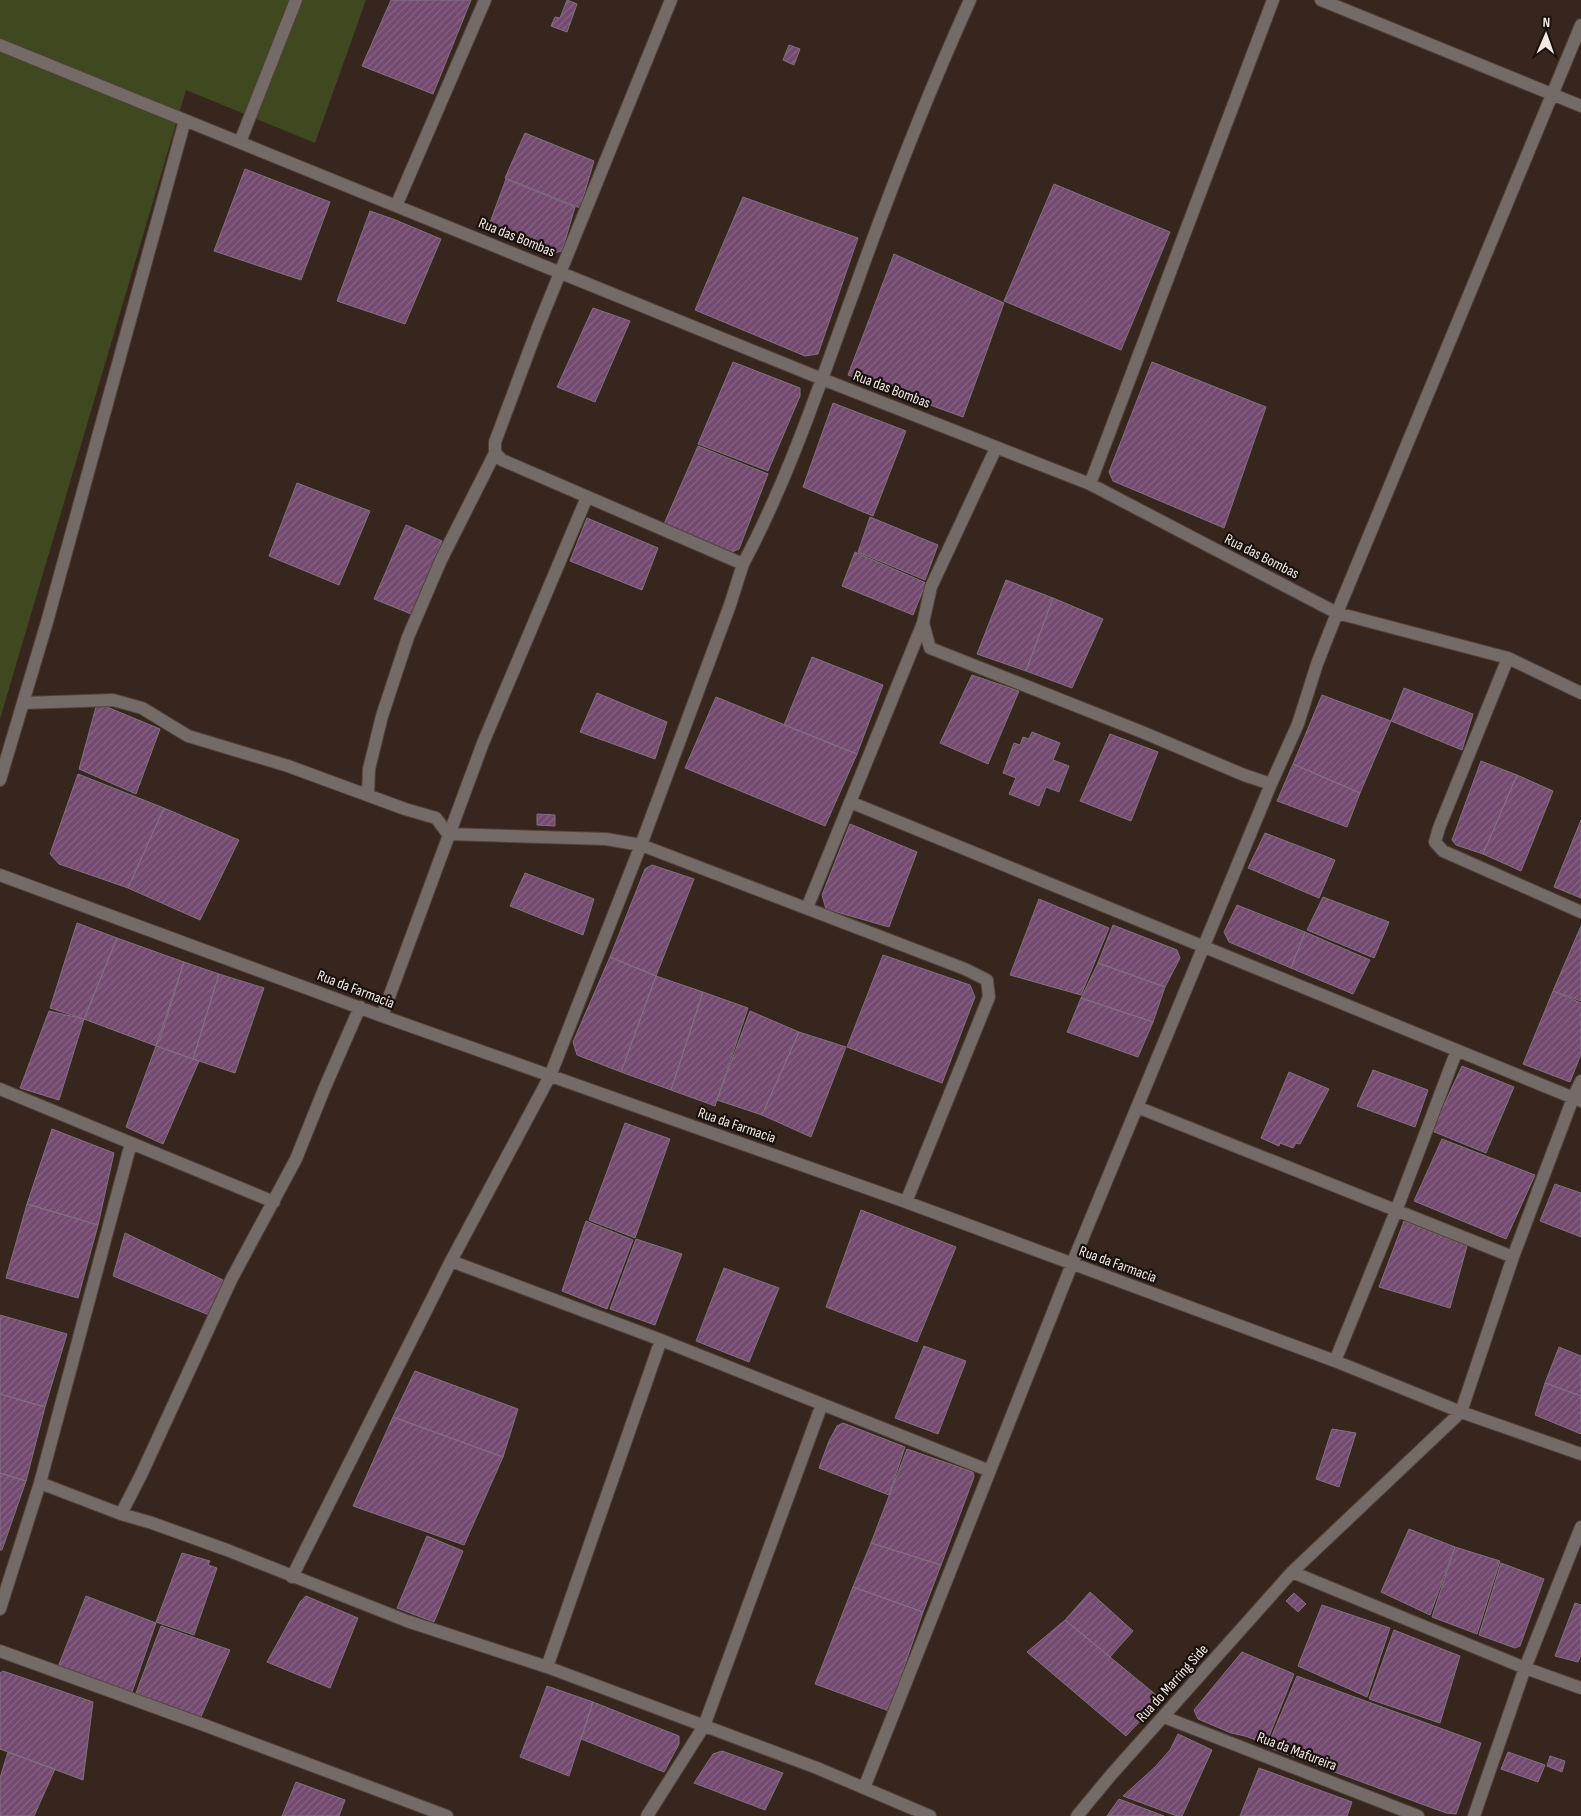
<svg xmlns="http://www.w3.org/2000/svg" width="1581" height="1816" font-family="'Sofia Sans Condensed',sans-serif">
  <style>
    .green { fill: #3f481f }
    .building { fill: url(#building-hatch); stroke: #81717f }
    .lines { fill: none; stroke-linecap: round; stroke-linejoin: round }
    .minor-casing { stroke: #514139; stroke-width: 14 }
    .minor { stroke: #746a67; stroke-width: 12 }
    .labels { text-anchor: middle; stroke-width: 4.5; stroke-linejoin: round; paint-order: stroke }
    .street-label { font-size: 15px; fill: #f4e9e3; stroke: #18110d }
  </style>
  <defs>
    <pattern id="building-hatch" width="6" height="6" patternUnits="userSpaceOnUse" patternTransform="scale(1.25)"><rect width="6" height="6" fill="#734a70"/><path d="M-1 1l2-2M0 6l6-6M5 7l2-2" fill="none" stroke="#886484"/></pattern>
  </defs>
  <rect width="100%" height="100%" fill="#36261d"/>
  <path class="green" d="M0,0H366L315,143L186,90L0,719Z"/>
  <path class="building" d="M391,0H471L433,94L362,66Z
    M567,0L577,4L567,32L551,26L555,17L560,18Z
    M789,45L800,49L794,65L783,60Z
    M525,133L594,161L580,208L505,178Z
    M245,169L330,202L301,280L214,251Z
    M506,179L575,207L562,251L554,253L488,228Z
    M1054,184L1170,232L1121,350L1004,301Z
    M743,197L858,238L818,354L805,356L695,310Z
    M370,211L393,219L441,239L405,324L337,301Z
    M894,254L1004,303L963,417L848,375Z
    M593,308L630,321L595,402L557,387Z
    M733,362L800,388V396L768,471L698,444Z
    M1152,362L1266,407L1224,528L1113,481L1109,472Z
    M833,403L906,431L873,516L803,487Z
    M698,446L768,474L739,549L732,552L664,524Z
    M297,483L370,511L339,585L269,556Z
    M870,517L938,545L925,580L858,552Z
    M587,518L658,548L642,590L570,561Z
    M406,525L442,541L411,614L374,599Z
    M855,552L926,583L913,615L842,586Z
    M1006,580L1053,598L1026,671L977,654Z
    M1053,598L1103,619L1072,688L1026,671Z
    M812,657L883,685L857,754L784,725Z
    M972,675L1019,691L988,764L940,743Z
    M1404,688L1473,714L1462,750L1391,721Z
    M597,693L667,722L655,759L580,732Z
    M1322,695L1391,721L1360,793L1293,764Z
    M716,697L857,754L825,826L685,768Z
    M102,705L160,729L136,794L79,769L96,707Z
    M1032,732L1060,743L1053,760L1069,766L1059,792L1046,787L1039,806L1009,794L1016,778L1003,773L1014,743L1020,745L1023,737L1029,739Z
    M1110,734L1158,752L1131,821L1080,801Z
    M1481,761L1517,775L1483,854L1456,845L1452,840Z
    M1293,764L1360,793L1347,827L1277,801Z
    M78,774L164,808L128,888L59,864L50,854Z
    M1517,775L1553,791L1521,871L1483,854Z
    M164,808L239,840L200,920L128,888Z
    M537,814L555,815V826L537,825Z
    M1581,820V898L1554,887Z
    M850,824L917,852L889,927L826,909L822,895Z
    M1265,833L1335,860L1319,898L1248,868Z
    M652,865L694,879L656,976L610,957L645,869Z
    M525,873L594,899L583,935L510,906Z
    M1323,897L1389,922L1374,958L1307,930Z
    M1039,899L1109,928L1081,995L1010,975Z
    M1237,905L1305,932L1291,968L1229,942L1224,932Z
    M77,923L117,938L84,1019L50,1008Z
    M1113,925L1177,950L1180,958L1165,987L1098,963Z
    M1581,926V1001L1553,991Z
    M1305,932L1370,960L1353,994L1291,968Z
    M117,938L184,962L160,1040L156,1046L84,1019Z
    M883,955L970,985L975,997L942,1083L847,1047Z
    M610,957L656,976L621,1072L577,1055L573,1042Z
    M184,962L219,974L193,1059L156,1046Z
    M1098,963L1165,987L1153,1022L1081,998Z
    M219,974L264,988L235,1073L193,1059Z
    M656,976L703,992L671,1090L621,1072Z
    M1553,991L1581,1003V1054L1570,1082L1523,1064Z
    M703,992L748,1008L715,1106L671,1090Z
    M1081,998L1153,1022L1138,1057L1067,1032Z
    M49,1011L84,1019L59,1100L20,1088Z
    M750,1011L799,1032L762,1115L717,1100Z
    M799,1032L846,1047L811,1137L762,1115Z
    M156,1046L199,1061L163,1144L126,1127Z
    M1462,1066L1514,1087L1486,1153L1432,1131Z
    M1373,1070L1428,1090L1415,1127L1357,1106Z
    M1289,1072L1329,1089L1300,1144L1296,1143L1293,1148L1280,1143L1279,1146L1261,1138Z
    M625,1123L670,1139L635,1238L589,1220Z
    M52,1129L114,1153L98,1225L27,1204Z
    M1442,1139L1535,1175L1506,1239L1414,1201Z
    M1555,1184L1581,1193V1237L1540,1221Z
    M27,1204L98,1225L78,1298L6,1278Z
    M861,1210L956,1247L917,1342L826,1307Z
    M586,1221L633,1240L607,1309L562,1291Z
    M1404,1221L1467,1246L1450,1308L1379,1287Z
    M125,1233L223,1280L209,1315L113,1276Z
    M636,1239L682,1254L655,1325L610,1309Z
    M724,1268L779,1288L749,1362L696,1341Z
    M0,1315L67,1334L45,1407L0,1394Z
    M924,1346L966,1361L938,1434L895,1418Z
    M1559,1347L1581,1356V1396L1545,1383Z
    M415,1371L518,1409L503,1457L393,1417Z
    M1545,1383L1581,1396V1434L1535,1415Z
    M0,1394L45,1407L26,1481L0,1473Z
    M393,1417L503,1457L464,1545L353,1506Z
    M843,1423L905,1447L889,1495L819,1468L829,1441L837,1426Z
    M1332,1429L1356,1433L1339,1487L1316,1479Z
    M907,1449L973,1472L974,1477L941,1565L871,1543Z
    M0,1473L26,1481L2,1550H0Z
    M1409,1529L1455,1547L1430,1615L1381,1592Z
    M427,1536L463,1551L434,1622L397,1608Z
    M871,1543L941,1565L923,1612L853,1587Z
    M1455,1547L1500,1561L1477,1634L1432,1617Z
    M182,1553L210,1561L208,1565L217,1568L194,1635L156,1622Z
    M1501,1563L1544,1579L1520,1646L1515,1648L1479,1635Z
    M853,1587L923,1612L889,1711L815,1684Z
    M1090,1592L1133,1631L1110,1657L1065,1620Z
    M1294,1593L1306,1604L1298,1612L1286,1601Z
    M86,1596L156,1623L132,1692L58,1667Z
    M306,1596L358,1618L330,1688L267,1662L300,1602Z
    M1575,1603L1581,1605V1655L1578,1662L1555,1656Z
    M1322,1605L1390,1628L1367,1697L1298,1666Z
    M1065,1620L1161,1699L1126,1736L1027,1652Z
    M161,1626L230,1650L200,1719L136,1693Z
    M1394,1630L1460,1656L1440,1723L1369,1699Z
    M1242,1652L1294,1674L1266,1744L1245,1736L1231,1733L1198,1719L1194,1710Z
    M3,1671L93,1702L83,1780L0,1749V1673Z
    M1297,1676L1481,1743L1456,1814L1446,1813L1267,1747Z
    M547,1686L593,1702L569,1776L520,1757Z
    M593,1702L679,1736V1744L664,1772L581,1739Z
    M1178,1734L1212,1750L1182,1816H1177L1123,1796L1155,1767L1170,1750Z
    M722,1751L783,1773L765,1810L694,1783L713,1754Z
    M8,1752L55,1769L34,1816H0V1778Z
    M1508,1752L1545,1765L1538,1782L1501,1769Z
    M1550,1756L1565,1761L1562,1772L1547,1766Z
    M1259,1768L1352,1802L1347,1816H1240Z
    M296,1782L345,1800L339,1816H282Z
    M1119,1799L1164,1816H1107Z"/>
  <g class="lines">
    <defs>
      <path id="minor" d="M671,0L538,327L495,442V453L502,460L743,564C789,478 820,383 854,291C889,193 927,95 970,0
        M1321,0L1581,106
        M0,45L822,379L1090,484L1337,613L1508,658L1581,693
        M240,142L296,0
        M396,206L485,0
        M996,448L931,587L923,623L930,648L1142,732L1244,775L1271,784L1298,724L1317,664L1337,613L1581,25
        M1090,484L1273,0
        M1508,658L1439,828L1435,842L1443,851L1581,912
        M23,703L113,700L142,708L188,736L288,766L405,809L436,818L448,834L606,839L641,845L730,605L743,564
        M0,780L47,622L185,120
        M368,795L369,769L382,716L408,637L441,560L495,453
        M850,802L1581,1101
        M0,875L382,1016L906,1202L1335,1361L1461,1412L1581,1454
        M807,908L923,623
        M382,1016L483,743L587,497
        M0,1089L274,1202
        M1137,1107L1513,1257
        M451,1261L661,1340L990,1471
        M1335,1361L1396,1211L1457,1050
        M40,1483L131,1143
        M121,1514L141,1475L231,1280L296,1159L325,1087L360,1007
        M1292,1572L1525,1668L1581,1527
        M292,1577L451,1261L550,1076L641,845L965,969L987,980L989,997L906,1202
        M0,1609L40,1483L121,1514L152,1523L227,1550L407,1621L547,1667L817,1768L930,1816
        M0,1651L204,1725L447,1816
        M547,1667L661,1340
        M1164,1717L1418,1816
        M864,1788L1072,1264L1271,784
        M647,1816L704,1726L822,1404
        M1077,1816L1111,1775L1292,1572L1461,1412L1513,1257L1573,1098L1581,1081
        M1474,1816L1525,1668L1581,1688"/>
    </defs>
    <use href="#minor" class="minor-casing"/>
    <use href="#minor" class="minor"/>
  </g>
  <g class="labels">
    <g class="street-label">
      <text transform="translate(517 237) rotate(22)" y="5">Rua das Bombas</text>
      <text transform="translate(892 389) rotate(21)" y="5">Rua das Bombas</text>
      <text transform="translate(1262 556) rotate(27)" y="5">Rua das Bombas</text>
      <text transform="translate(356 989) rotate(21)" y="5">Rua da Farmacia</text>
      <text transform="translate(737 1125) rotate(19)" y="5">Rua da Farmacia</text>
      <text transform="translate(1118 1264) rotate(20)" y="5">Rua da Farmacia</text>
      <text transform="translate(1172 1683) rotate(-48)" y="5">Rua do Marring Side</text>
      <text transform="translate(1297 1751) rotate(21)" y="5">Rua da Mafureira</text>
    </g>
  </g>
  <g transform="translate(1546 35) rotate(2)" stroke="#18110d" stroke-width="4" paint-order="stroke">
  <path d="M0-4L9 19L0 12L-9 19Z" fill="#f4e9e3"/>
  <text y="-8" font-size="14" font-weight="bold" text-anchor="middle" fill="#f4e9e3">N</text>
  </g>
</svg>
